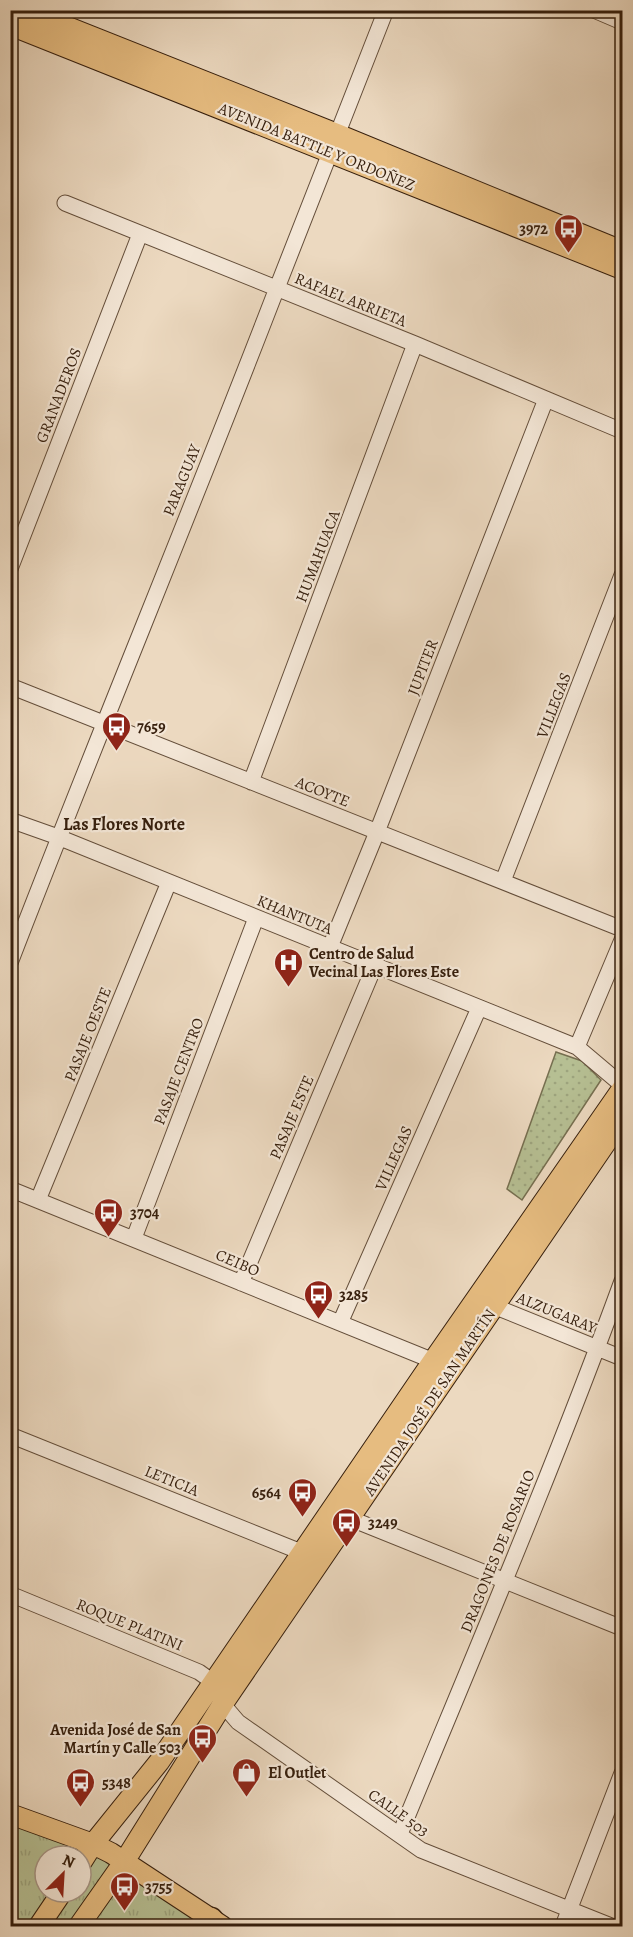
<svg xmlns="http://www.w3.org/2000/svg" width="633" height="1937" font-family="Alegreya,serif">
  <style>
    .grass { fill: url(#grass-tufts); stroke: #766f50; stroke-width: 1.5; fill-rule: evenodd }
    .park { fill: url(#park-dots); stroke: #766f50; stroke-width: 1.5 }
    .lines { fill: none; stroke-linecap: round; stroke-linejoin: round }
    .minor-casing { stroke: #644e3a; stroke-width: 17 }
    .major-casing { stroke: #361f0d; stroke-width: 22 }
    .highway-casing { stroke: #361f0d; stroke-width: 25 }
    .minor { stroke: #f3e6d6; stroke-width: 15 }
    .major { stroke: #e6bc80; stroke-width: 20 }
    .highway { stroke: #e6bc80; stroke-width: 22 }
    .labels { text-anchor: middle; stroke-width: 4.5; stroke-linejoin: round; paint-order: stroke }
    .street-label { font-size: 16px; fill: #361f0d; stroke: #f3e6d6 }
    .poi-label { font-size: 16px; font-weight: bold; fill: #361f0d; stroke: #f3e6d6; text-anchor: start }
    .neighbourhood-label { font-size: 18px; font-weight: bold; fill: #361f0d; stroke: #f3e6d6 }
  </style>
  <defs>
    <pattern id="grass-tufts" width="24" height="20" patternUnits="userSpaceOnUse" patternTransform="scale(1.5)"><rect width="24" height="20" fill="#b6bf93"/><path d="M3 7l-1-3M5 7V3M7 7l1-3M15 17l-1-3M17 17v-4M19 17l1-3" fill="none" stroke="#9da47e"/></pattern>
    <pattern id="park-dots" width="8" height="8" patternUnits="userSpaceOnUse" patternTransform="scale(1.5)"><rect width="8" height="8" fill="#b6bf93"/><path d="M2 2h.1M6 6h.1" fill="none" stroke="#9da47e" stroke-width="1.8" stroke-linecap="round"/></pattern>
  </defs>
  <rect width="100%" height="100%" fill="#ecd9c0"/>
  <filter id="stains"><feTurbulence type="fractalNoise" baseFrequency=".00333" numOctaves="4"/><feColorMatrix values="0 0 0 0 .2 0 0 0 0 .09 0 0 0 0 .02 0 0 0 .5 -.17"/></filter>
  <radialGradient id="worn" r=".72"><stop offset=".6" stop-color="#630" stop-opacity="0"/><stop offset="1" stop-color="#630" stop-opacity=".3"/></radialGradient>
  <path class="grass" d="M10,1814L93,1844L222,1926H11ZM45,1856H81V1892H45Z"/>
  <path class="park" d="M556,1052L582,1061L601,1080L522,1200L507,1189Z"/>
  <g class="lines">
    <defs>
      <path id="minor" d="M594,10L622,22
        M65,203L415,344L622,431
        M10,569L140,234
        M10,686L622,929
        M251,782L415,344
        M10,820L58,837L577,1047L622,1085
        M503,881L622,575
        M330,947L377,832L546,399
        M10,963C97,737 190,514 277,288C314,196 349,103 386,10
        M577,1047L622,940
        M10,1189L441,1364
        M38,1200L169,882
        M134,1238L256,918
        M241,1283L375,965
        M486,1303L622,1358
        M340,1323L479,1008
        M10,1435L311,1556
        M349,1518L622,1628
        M10,1594L199,1672L217,1685L226,1708L238,1722L421,1850L611,1926
        M400,1834C476,1650 554,1467 622,1281
        M563,1926L622,1773"/>
      <path id="major" d="M25,10L337,134L622,251
        M10,25L622,269
        M10,1814L93,1844L111,1853L222,1926
        M81,1863L93,1844L159,1762L433,1361L622,1089
        M39,1926L62,1892
        M79,1926L124,1862L224,1702L622,1119"/>
      <path id="highway" d="M211,1919L217,1926"/>
    </defs>
    <use href="#minor" class="minor-casing"/>
    <use href="#major" class="major-casing"/>
    <use href="#highway" class="highway-casing"/>
    <use href="#minor" class="minor"/>
    <use href="#major" class="major"/>
    <use href="#highway" class="highway"/>
  </g>
  <defs>
    <symbol id="bus-pin" viewBox="-11 -11 22 30"><path d="M0 17L-7.5 6A9.5 9.5 0 1 1 7.5 6Z" fill="#8f2418" stroke="#f3e6d6"/><path d="M-5-6H5V4H4V6H2V4H-2V6H-4V4H-5ZM-3.5-4V0h7V-4ZM-3.5 1.2v1.5H-2V1.2ZM2 1.2v1.5H3.5V1.2Z" fill="#fff"/></symbol>
    <symbol id="hospital-pin" viewBox="-11 -11 22 30"><path d="M0 17L-7.5 6A9.5 9.5 0 1 1 7.5 6Z" fill="#8f2418" stroke="#f3e6d6"/><path d="M-5-5h3v3.5h4V-5h3V5h-3V1.5h-4V5h-3Z" fill="#fff"/></symbol>
    <symbol id="shop-pin" viewBox="-11 -11 22 30"><path d="M0 17L-7.5 6A9.5 9.5 0 1 1 7.5 6Z" fill="#8f2418" stroke="#f3e6d6"/><path d="M-5-2.5h2.3a2.7 3.5 0 0 1 5.4 0H5L5.5 6h-11ZM-1.5-2.5h3a1.5 2.3 0 0 0-3 0Z" fill="#fff"/></symbol>
  </defs>
  <g fill-rule="evenodd">
    <use href="#bus-pin" x="552" y="212" width="33" height="45"/>
    <use href="#bus-pin" x="100" y="710" width="33" height="45"/>
    <use href="#hospital-pin" x="272" y="946" width="33" height="45"/>
    <use href="#bus-pin" x="92" y="1196" width="33" height="45"/>
    <use href="#bus-pin" x="302" y="1278" width="33" height="45"/>
    <use href="#bus-pin" x="286" y="1476" width="33" height="45"/>
    <use href="#bus-pin" x="330" y="1506" width="33" height="45"/>
    <use href="#bus-pin" x="186" y="1722" width="33" height="45"/>
    <use href="#shop-pin" x="230" y="1756" width="33" height="45"/>
    <use href="#bus-pin" x="64" y="1766" width="33" height="45"/>
    <use href="#bus-pin" x="108" y="1870" width="33" height="45"/>
  </g>
  <g class="labels">
    <g class="street-label">
      <text transform="translate(317 146) rotate(22)" y="6">AVENIDA BATTLE Y ORDOÑEZ</text>
      <text transform="translate(351 299) rotate(22)" y="6">RAFAEL ARRIETA</text>
      <text transform="translate(58 395) rotate(-69)" y="6">GRANADEROS</text>
      <text transform="translate(181 480) rotate(-68)" y="6">PARAGUAY</text>
      <text transform="translate(317 556) rotate(-69)" y="6">HUMAHUACA</text>
      <text transform="translate(422 667) rotate(-69)" y="6">JUPITER</text>
      <text transform="translate(553 705) rotate(-69)" y="6">VILLEGAS</text>
      <text transform="translate(323 791) rotate(22)" y="6">ACOYTE</text>
      <text transform="translate(295 914) rotate(22)" y="6">KHANTUTA</text>
      <text transform="translate(87 1034) rotate(-68)" y="6">PASAJE OESTE</text>
      <text transform="translate(178 1071) rotate(-69)" y="6">PASAJE CENTRO</text>
      <text transform="translate(291 1117) rotate(-67)" y="6">PASAJE ESTE</text>
      <text transform="translate(393 1158) rotate(-66)" y="6">VILLEGAS</text>
      <text transform="translate(238 1262) rotate(23)" y="6">CEIBO</text>
      <text transform="translate(557 1312) rotate(22)" y="6">ALZUGARAY</text>
      <text transform="translate(429 1402) rotate(-56)" y="6">AVENIDA JOSÉ DE SAN MARTÍN</text>
      <text transform="translate(172 1480) rotate(22)" y="6">LETICIA</text>
      <text transform="translate(497 1551) rotate(-68)" y="6">DRAGONES DE ROSARIO</text>
      <text transform="translate(130 1624) rotate(22)" y="6">ROQUE PLATINI</text>
      <text transform="translate(399 1812) rotate(35)" y="6">CALLE 503</text>
    </g>
    <g class="poi-label">
      <text x="548" y="234" text-anchor="end">3972</text>
      <text x="137" y="732">7659</text>
      <text x="309" y="959">Centro de Salud<tspan x="309" dy="18">Vecinal Las Flores Este</tspan></text>
      <text x="130" y="1218">3704</text>
      <text x="339" y="1300">3285</text>
      <text x="281" y="1498" text-anchor="end">6564</text>
      <text x="368" y="1528">3249</text>
      <text x="181" y="1735" text-anchor="end">Avenida José de San<tspan x="181" dy="18">Martín y Calle 503</tspan></text>
      <text x="268" y="1778">El Outlet</text>
      <text x="102" y="1788">5348</text>
      <text x="145" y="1892">3755</text>
    </g>
    <g class="neighbourhood-label">
      <text x="124" y="830">Las Flores Norte</text>
    </g>
  </g>
  <rect width="633" height="1937" fill="none" stroke="#ecd9c0" stroke-width="36"/>
  <rect x="12" y="12" width="609" height="1913" fill="none" stroke="#361f0d" stroke-width="3"/>
  <rect x="18" y="18" width="597" height="1901" fill="none" stroke="#361f0d" stroke-width="1.5"/>
  <g transform="translate(63 1874) rotate(24)"><circle r="28" fill="#f3e6d6" stroke="#a79686" stroke-width="1.5"/>
  <path d="M0-4.5L10 22L0 15L-10 22Z" fill="#8f2418"/>
  <text y="-9" font-size="16" font-weight="bold" text-anchor="middle" fill="#361f0d">N</text>
  </g>
  <rect width="100%" height="100%" filter="url(#stains)"/>
  <rect width="100%" height="100%" fill="url(#worn)"/>
</svg>
